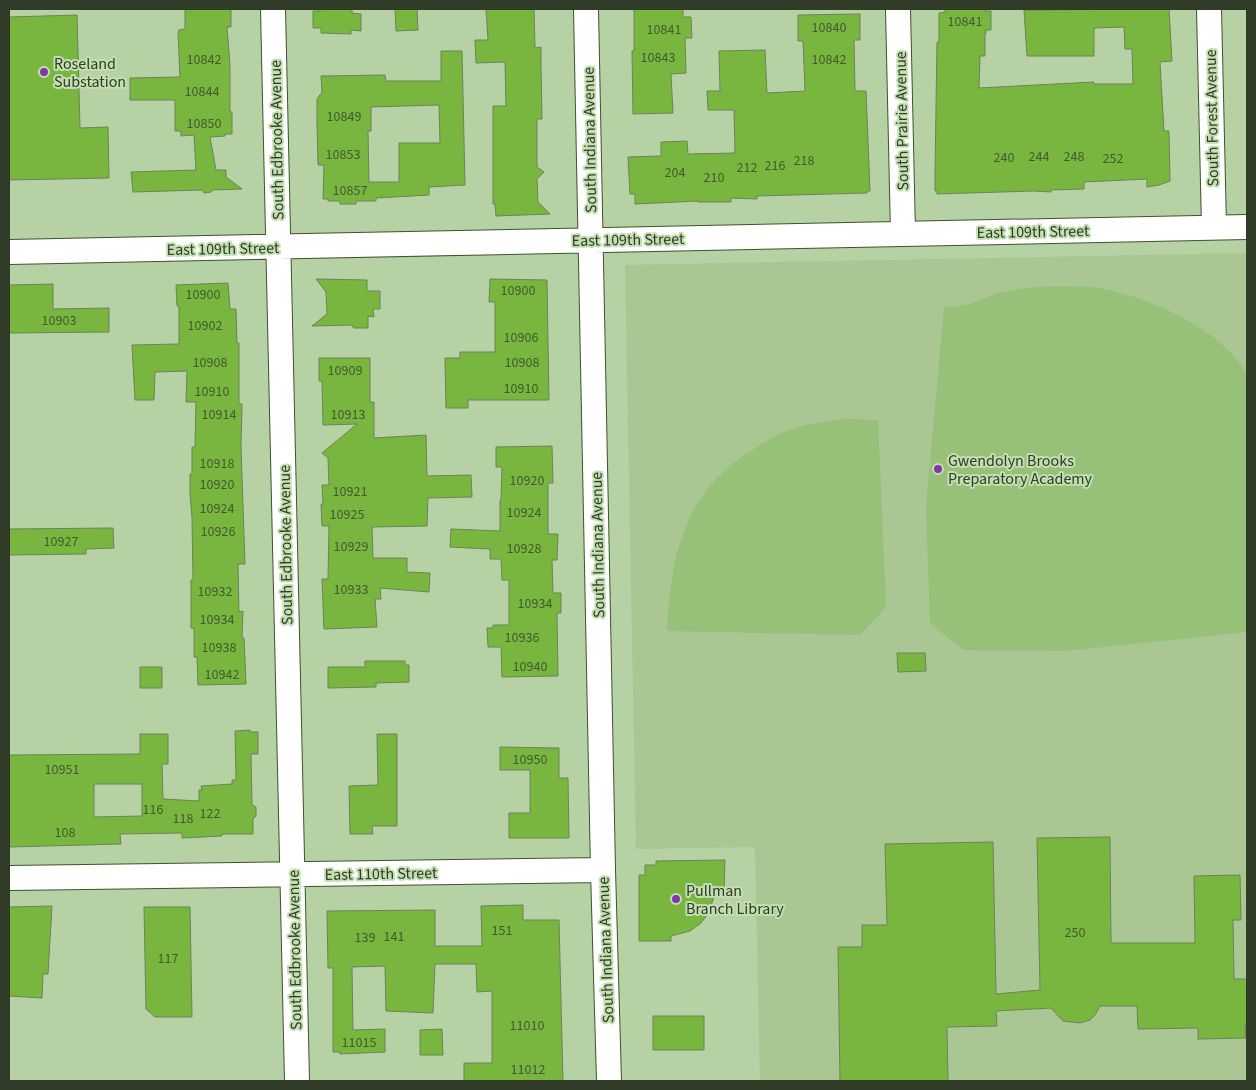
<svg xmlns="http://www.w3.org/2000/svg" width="1256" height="1090" font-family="'Source Sans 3',sans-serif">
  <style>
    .built { fill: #a9c693 }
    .green { fill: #97c078 }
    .building { fill: #78b63f; stroke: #6b8459; fill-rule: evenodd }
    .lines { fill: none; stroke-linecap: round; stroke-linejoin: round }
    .minor-casing { stroke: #3d542c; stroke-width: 26 }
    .minor { stroke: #fff; stroke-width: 24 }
    .poi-dot { fill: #8236a7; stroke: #c3deb0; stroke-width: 2 }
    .labels { text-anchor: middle; stroke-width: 4; stroke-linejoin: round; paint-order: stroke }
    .number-label { font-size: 14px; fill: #425a2e }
    .poi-label { font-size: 16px; fill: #303b28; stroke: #c3deb0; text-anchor: start }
    .street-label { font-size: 16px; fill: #303b28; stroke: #c3deb0 }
  </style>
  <rect width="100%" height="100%" fill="#b6d1a3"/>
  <path class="built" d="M1247,253V1081H760L755,847L636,849L625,265Z"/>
  <path class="green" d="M1054,286C1067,286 1081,286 1093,287C1145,295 1220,327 1247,374V632L1066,651L963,650L930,623L926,505L944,308L970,304L998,293L1025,288Z
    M847,419L878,420L886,607L860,635L667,631C671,556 683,493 751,451C763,443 777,434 791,429C809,423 828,421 847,419Z"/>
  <path class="building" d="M185,9H231V27H227L230,65V112H232V134H225V136L210,137L216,170H226V177L242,189L213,190L211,192L204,193L202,190L133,192L131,172L196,170L194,135L181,136V131H175V100H130V78L180,77L178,32L179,30L185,29Z
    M320,9H352V13L361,14V31L351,30V34L321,33V28H313V11H320Z
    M395,9H417L418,30L396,31Z
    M486,9H534L535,48L541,47V65L542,119H537V167L544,172L537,179L538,202L550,214L496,216L495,204H493V106H506L505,62L476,63L475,40H488Z
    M634,9H683V17H691L692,38H685L686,73L671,74L673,113L633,114L632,51H634Z
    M945,9H985V11H991V30H986V33H985V56H980L979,88L1094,82V84H1133L1132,49H1125L1124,27L1094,28V56H1027L1024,10L1169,9L1172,61L1160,62L1164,131H1169L1170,181L1159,185L1147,187V179L1084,182V189L1051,190V192L1034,191L937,194V191H935V174L937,42H939V13L945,12Z
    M860,14V40H854L855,91H866L870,191H867V193L757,196V199L731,198V202H698V201L635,204V194H630L628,157L661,156V142L687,141L688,154L735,153L734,110H708L707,91H720L719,51L765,50L767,93L805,91L803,41H798V15Z
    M77,15L80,128L108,127L109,178L9,180V17Z
    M441,51H462L465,185L429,187V195L376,198V201H356V204H340V201H328V199H323L324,165H318L317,123V99L322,92L321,76L385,75L386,81H441ZM439,105L440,143H399V182H369L368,131H371V107Z
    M316,279L367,280V291H380V309H373L374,317L368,316V328H354L351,325L312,326L327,314L326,292Z
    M490,279L547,280L549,400H468V408H446L445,358H460V352H495V302H489Z
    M228,283L230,309H236L237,343H239V404H242L241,447L245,564H238L239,612L243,611L242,638H244L246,684L198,685L197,657H194V628H191V580H193L192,518L190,494V474H192V447H195L196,402H186L187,371L155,372L154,400H135L132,345L179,344V306H177L176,285Z
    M53,284V309L109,308V332L9,333V285Z
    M319,358H370V402H374V438L426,435L427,476L471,475L472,497L428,498L427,526L372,527L373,558H407V572L430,573L429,592L380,588L381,599H375L377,627L324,629L322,579H328L329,526H322L321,504H323L322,485H329L328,458L322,453L357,424L323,425L322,381H319Z
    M552,446L553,483H548V534H558L557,560H552L553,593H561V613H557L558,676L502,677L501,647H488L487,628H493V625H509V580H502L501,559H490V549L450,547L451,529L500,531V500H501L502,467H496V447Z
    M113,528L114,548L86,549V554L9,555V529Z
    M897,653H925L926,671L898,672Z
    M365,661H405V665H409V682L376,683V687L328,688V667H365Z
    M140,667H162V688H140Z
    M250,730V732H258V754H251L252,805L256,807V816L253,819V834H222V836L182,838V833L120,834L121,844L9,847V755L140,754V734H168V764H162L163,799L199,801V790H202L201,786L232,784V780H236L235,731ZM94,784H142V816L94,817Z
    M377,734H397V826H372L373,834H350L349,786L378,785Z
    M500,747L559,748V778H568L569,838H509V813H530V770H500Z
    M1110,837L1111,943H1195L1194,876L1240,875L1241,920H1233L1234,979H1247V1025H1245L1246,1038L1198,1039V1028L1138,1029L1137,1006H1100L1095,1015L1090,1020L1080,1023L1063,1021L1051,1008L996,1011L997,1026L947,1027L948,1081H840L838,947H862V925H887L885,844L993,842L996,994L1040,990L1037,838Z
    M725,860L724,891H716L708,914L700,924L690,931L671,936V941H639V875H645V865H656V861Z
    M523,905V920H559L563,1081H464V1063H492V991L477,992L476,964H435L433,1013L386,1011L385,966L352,967L353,1030L385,1029V1052L340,1054V1052H333V968H328L327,911L435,910V946H482L481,906Z
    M52,906L48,974H43L42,998L9,996V907Z
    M144,907H190L192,1017H155L146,1009Z
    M653,1016H704V1050H653Z
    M442,1029L443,1055H420V1030Z"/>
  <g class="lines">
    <defs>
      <path id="minor" d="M273,9L297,1081
        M586,9L603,870L609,1081
        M898,9L903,234
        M1209,9L1214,227
        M9,252L1247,227
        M9,878L603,870"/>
    </defs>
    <use href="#minor" class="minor-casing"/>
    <use href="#minor" class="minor"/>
  </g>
  <g class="poi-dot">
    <circle cx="44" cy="72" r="5"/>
    <circle cx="938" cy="469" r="5"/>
    <circle cx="676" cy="899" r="5"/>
  </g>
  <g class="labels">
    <g class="number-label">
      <text x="965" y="26">10841</text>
      <text x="829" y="32">10840</text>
      <text x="664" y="34">10841</text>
      <text x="658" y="62">10843</text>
      <text x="204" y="64">10842</text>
      <text x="829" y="64">10842</text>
      <text x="202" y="96">10844</text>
      <text x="344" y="121">10849</text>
      <text x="204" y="128">10850</text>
      <text x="343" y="159">10853</text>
      <text x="1039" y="161">244</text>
      <text x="1074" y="161">248</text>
      <text x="1004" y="162">240</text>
      <text x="1113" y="163">252</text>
      <text x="804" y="165">218</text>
      <text x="775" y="170">216</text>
      <text x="747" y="172">212</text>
      <text x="675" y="177">204</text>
      <text x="714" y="182">210</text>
      <text x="350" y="195">10857</text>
      <text x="518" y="295">10900</text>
      <text x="203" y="299">10900</text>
      <text x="59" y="325">10903</text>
      <text x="205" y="330">10902</text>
      <text x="521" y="342">10906</text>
      <text x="210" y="367">10908</text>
      <text x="522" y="367">10908</text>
      <text x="345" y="375">10909</text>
      <text x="521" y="393">10910</text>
      <text x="212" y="396">10910</text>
      <text x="219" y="419">10914</text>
      <text x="348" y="419">10913</text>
      <text x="217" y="468">10918</text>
      <text x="527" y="485">10920</text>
      <text x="217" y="489">10920</text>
      <text x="350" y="496">10921</text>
      <text x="217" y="513">10924</text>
      <text x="524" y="517">10924</text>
      <text x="347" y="519">10925</text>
      <text x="218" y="536">10926</text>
      <text x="61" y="546">10927</text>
      <text x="351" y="551">10929</text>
      <text x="524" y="553">10928</text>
      <text x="351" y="594">10933</text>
      <text x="215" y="596">10932</text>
      <text x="535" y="608">10934</text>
      <text x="217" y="624">10934</text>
      <text x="522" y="642">10936</text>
      <text x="219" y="652">10938</text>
      <text x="530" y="671">10940</text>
      <text x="222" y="679">10942</text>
      <text x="530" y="764">10950</text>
      <text x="62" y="774">10951</text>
      <text x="153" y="814">116</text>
      <text x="210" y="818">122</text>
      <text x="183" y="823">118</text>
      <text x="65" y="837">108</text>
      <text x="502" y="935">151</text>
      <text x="1075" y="937">250</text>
      <text x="394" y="941">141</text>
      <text x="365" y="942">139</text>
      <text x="168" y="963">117</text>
      <text x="527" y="1030">11010</text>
      <text x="359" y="1047">11015</text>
      <text x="528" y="1074">11012</text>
    </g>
    <g class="poi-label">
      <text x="54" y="69">Roseland<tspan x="54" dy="18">Substation</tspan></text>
      <text x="948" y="466">Gwendolyn Brooks<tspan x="948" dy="18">Preparatory Academy</tspan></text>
      <text x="686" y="896">Pullman<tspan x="686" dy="18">Branch Library</tspan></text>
    </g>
    <g class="street-label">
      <text transform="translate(1211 118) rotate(-91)" y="6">South Forest Avenue</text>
      <text transform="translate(901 121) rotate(-91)" y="6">South Prairie Avenue</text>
      <text transform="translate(276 140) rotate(-91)" y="6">South Edbrooke Avenue</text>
      <text transform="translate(589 140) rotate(-91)" y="6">South Indiana Avenue</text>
      <text transform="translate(1033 231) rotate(-1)" y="6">East 109th Street</text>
      <text transform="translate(628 239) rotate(-1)" y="6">East 109th Street</text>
      <text transform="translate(223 248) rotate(-1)" y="6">East 109th Street</text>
      <text transform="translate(285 545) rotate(-91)" y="6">South Edbrooke Avenue</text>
      <text transform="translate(597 545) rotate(-91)" y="6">South Indiana Avenue</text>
      <text transform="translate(381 873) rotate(-1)" y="6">East 110th Street</text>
      <text transform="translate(294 950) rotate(-91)" y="6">South Edbrooke Avenue</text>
      <text transform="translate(605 950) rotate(-92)" y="6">South Indiana Avenue</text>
    </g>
  </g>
  <rect width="1256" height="1090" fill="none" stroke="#303b28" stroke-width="20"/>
</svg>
